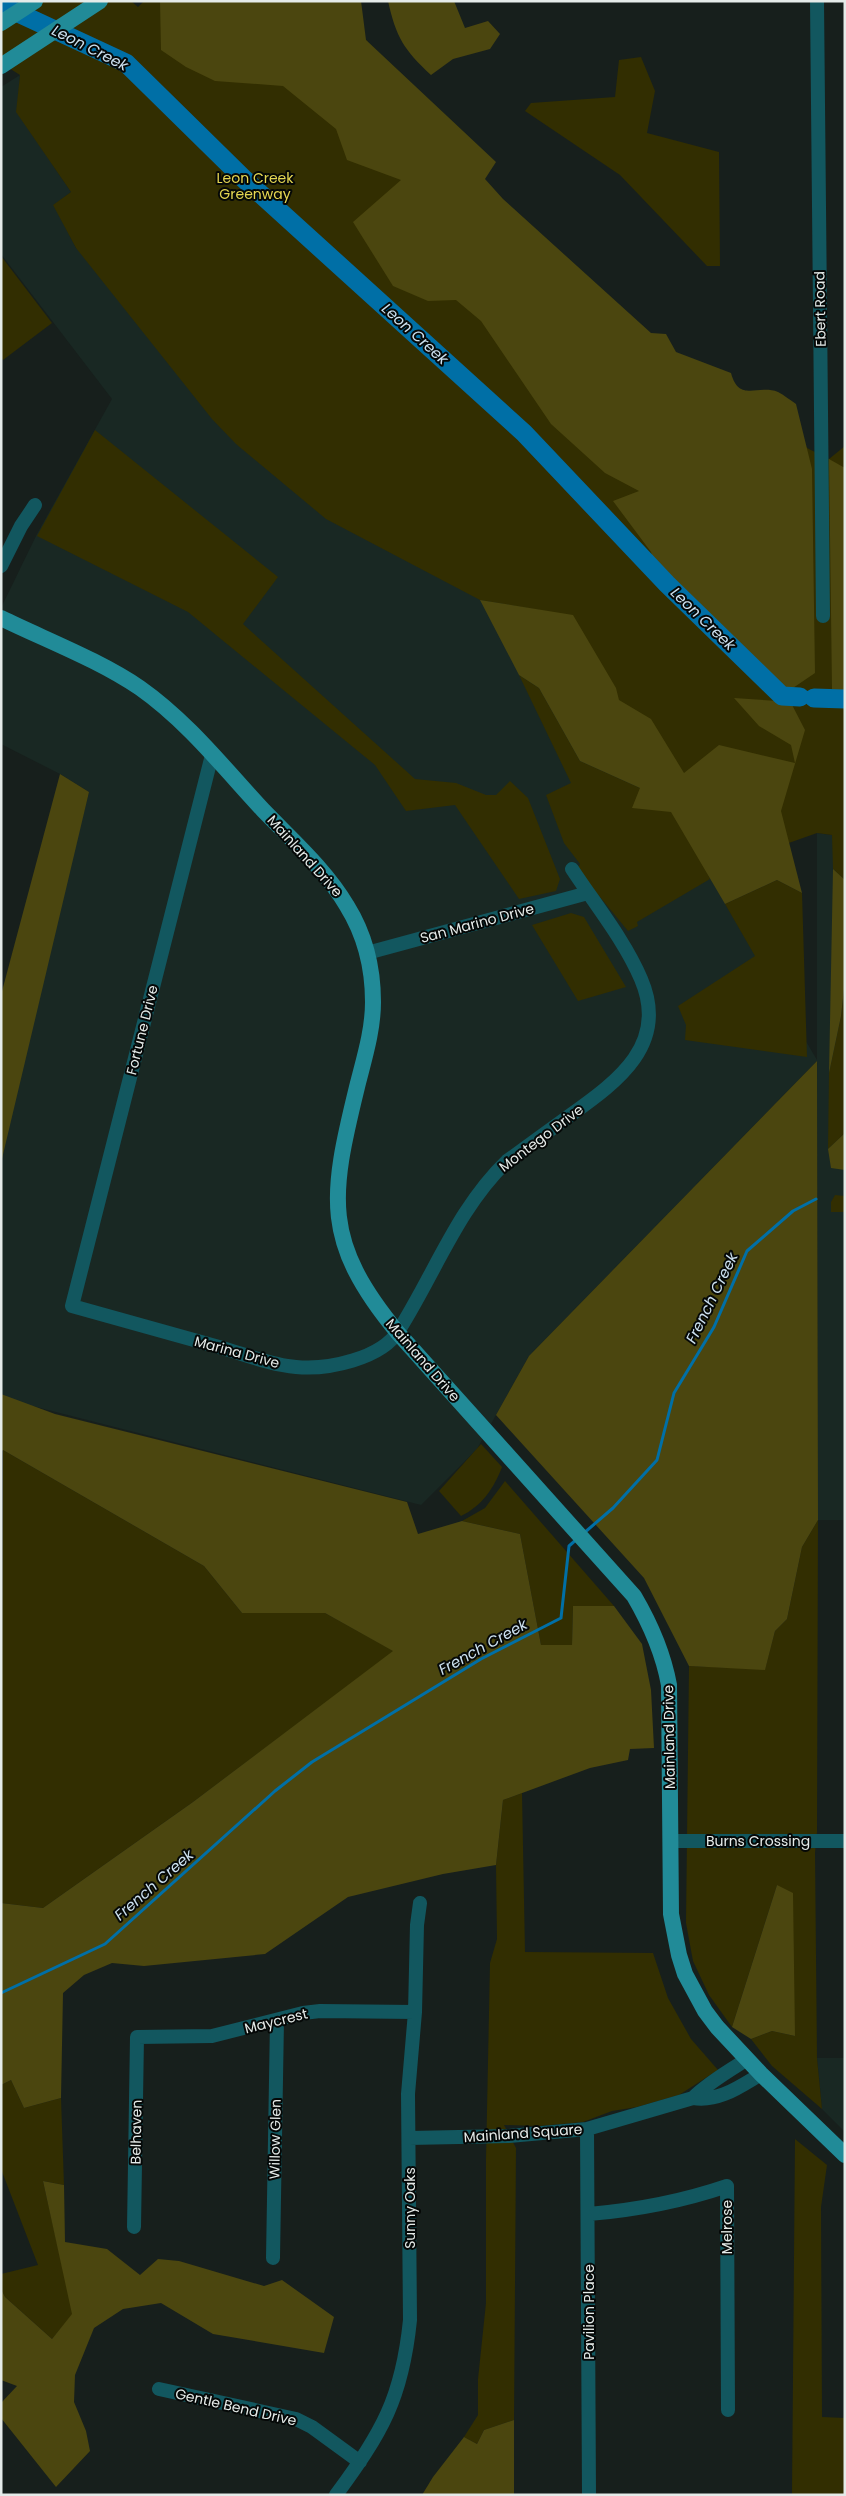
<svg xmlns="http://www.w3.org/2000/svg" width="846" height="2496" font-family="Poppins,sans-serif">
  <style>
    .built { fill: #192823 }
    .green { fill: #322e01 }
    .forest { fill: #4b460f }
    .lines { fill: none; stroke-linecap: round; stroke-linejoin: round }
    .stream { stroke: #006fa6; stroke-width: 3 }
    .river { stroke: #006fa6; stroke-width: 19 }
    .minor { stroke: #12575f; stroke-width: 14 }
    .major { stroke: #218b98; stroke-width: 16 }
    .labels { text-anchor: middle; stroke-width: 4; stroke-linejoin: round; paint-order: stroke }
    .park-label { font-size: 14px; fill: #e5d752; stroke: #050807 }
    .street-label { font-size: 14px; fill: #e5ebe9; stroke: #050807 }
    .water-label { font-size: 15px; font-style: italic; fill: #cde1f0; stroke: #050807 }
  </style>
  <rect width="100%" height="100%" fill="#171f1c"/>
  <path class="built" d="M20,75L17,112L71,192L54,205L76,248L532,601L625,733L817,1060V833L845,837V1520H818L817,1061L529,1356L477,1449L421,1505L1,1398V1135L89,792L60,774L1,744V608L37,534L112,399L1,254V87Z
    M817,2058H845V2132L822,2109Z"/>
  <path class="green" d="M1,1H131L138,7L144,1H350L358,30L494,197L670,358L809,449L829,459L845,446V880L833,869L832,835L817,833L707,872L710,879L637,922L638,926L628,931L577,869L580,864L564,843L546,795L571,783L519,675L539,688L580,761L640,788L671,812L539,610L480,600L326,519L236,444L212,419L76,248L53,205L71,192L16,112L20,75L1,63Z
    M641,57L655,91L647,133L719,152L720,266H707L620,175L525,111L531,103L615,97L619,60Z
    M1,256L52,323L3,360L1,357Z
    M95,430L278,577L243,624L415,779L456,783L486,795H496L510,781L528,798L560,879L556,891L519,899L455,805L406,811L375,765L188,612L37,536Z
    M777,880L802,893L807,1057L685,1040L686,1025L678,1006L755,956L725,904Z
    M571,913L584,917L626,987L578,1001L532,925Z
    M845,980V1133L828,1149L829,1073L841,1016Z
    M835,1195L845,1196V1212H831V1202Z
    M481,1444L502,1467C494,1488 482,1506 461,1516L439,1491Z
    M3,1450L204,1566L242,1613H325L394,1651L193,1802L43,1908L1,1903Z
    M505,1481L614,1606H573L572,1645H541L520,1534L462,1521L485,1508Z
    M818,1520L817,1832L815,1853L817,2058L822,2109L772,2066L751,2039L772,2031L795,2036L777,1885L732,2027L709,1995L693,1961L686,1923L689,1666L765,1669L775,1631L787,1619L802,1547Z
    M522,1793L525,1952L653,1953L668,1998L691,2039L718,2070L679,2095L637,2107L612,2111L583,2122L539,2126L504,2125L516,2148L514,2420L484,2430L477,2444L464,2437L478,2415V2379L486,2303V2160L490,1963L497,1939L496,1865L503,1800Z
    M11,2080L24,2108L61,2098L64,2185L43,2181L73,2314L52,2339L5,2297L1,2289V2274L38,2265L1,2169V2085Z
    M795,2139L827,2165L821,2207L822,2417L845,2418V2495H792Z"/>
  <path class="forest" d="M160,1H361L366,40L496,162L485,179L503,199L651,333L666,334L676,352L731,373C739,403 758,384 778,392C784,395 790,400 796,404L812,469L815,673L790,690L789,699L805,730L781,811L802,893L777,880L725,904L671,812L632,808L640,788L580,761L539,688L519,675L480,600L573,615L616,688L619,700L651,719L684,773L719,745L795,763L791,745L759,726L734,698L778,701L783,692L656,569L651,552L613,501L639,491L605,473L551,424L481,321L456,300L428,301L393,286L353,222L401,180L347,160L336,129L283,86L215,81L186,67L161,50Z
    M388,1H454L465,28L488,21L500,34L490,49L453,59L431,75C404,50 396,37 388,1Z
    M829,459L845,468V706L832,689Z
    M60,774L89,792L1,1163V995Z
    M833,869L845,880V980L841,1016L829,1073Z
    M817,1061L818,1520L802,1547L787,1619L775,1631L765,1670L689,1666L644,1578L496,1415L529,1356Z
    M845,1133V1170L831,1168L828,1149Z
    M1,1394L55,1414L407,1502L418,1534L462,1521L520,1534L541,1645H572L573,1606H614L642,1644L651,1690L654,1748L630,1749L628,1760L590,1768L503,1800L496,1865L443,1874L348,1897L265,1954L144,1966L112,1963L84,1975L63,1993L61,2098L24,2108L11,2080L1,2085V1903L43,1908L193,1802L393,1651L325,1613H242L204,1566L3,1450L1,1452Z
    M777,1885L793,1893L795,2036L772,2031L751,2039L732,2027Z
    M43,2181L64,2185L65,2242L107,2249L140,2275L158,2259L179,2261L264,2286L282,2280L334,2317L324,2353L213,2334L161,2303L123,2309L94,2328L75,2375L74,2402L86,2431L90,2451L56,2487L1,2418V2403L17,2386L1,2380V2289L5,2297L52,2339L72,2314Z
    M514,2420V2495H422L433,2477L464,2437L477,2444L484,2430Z"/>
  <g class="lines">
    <path class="stream" d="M584,1533L613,1508L657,1460L674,1393L714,1327L747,1251L793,1211L816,1199
      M1,1993L105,1944L275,1791L312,1762L481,1659L561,1618L569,1546L577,1539"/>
    <path class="river" d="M1,5L126,63L243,178L524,433L667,584L782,696L800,697
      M814,698L845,699"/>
    <path class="minor" d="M817,1L823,616
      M1,566L21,526L35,505
      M212,755L72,1306C121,1320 170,1333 219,1347C244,1354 270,1365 296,1367C327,1370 382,1359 399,1330C435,1273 458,1208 507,1161C529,1145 550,1130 572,1114C618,1081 669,1044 641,979C625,941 595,904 572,869
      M367,953L588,893
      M671,1841H845
      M693,2098C709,2082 728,2072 747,2059
      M587,2129L589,2495
      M409,2138L509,2136L587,2129L693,2098C719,2102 739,2087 761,2074
      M589,2214C636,2210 683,2201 727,2186L728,2410
      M134,2227L137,2037L212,2036L303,2013L320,2011L415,2012
      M273,2258L277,2020
      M159,2389L296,2419L312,2427L360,2462
      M336,2495C382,2432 402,2399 410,2320L408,2094L415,2012L417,1925L420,1903"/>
    <path class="major" d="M1,23L35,1
      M1,66L100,1
      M1,618C46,640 99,660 140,688C187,721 224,768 263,810C292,840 326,870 347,906C365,935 373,968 373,1002C373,1031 364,1059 357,1087C330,1197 322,1241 398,1333L634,1596C651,1625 663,1652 669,1685L671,1914L679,1955L685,1974L705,2011L717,2027L761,2074L845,2155"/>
  </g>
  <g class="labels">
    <g class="park-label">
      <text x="255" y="183">Leon Creek<tspan x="255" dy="16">Greenway</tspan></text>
    </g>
    <g class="street-label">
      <text transform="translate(820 309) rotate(-91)" y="5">Ebert Road</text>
      <text transform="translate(305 856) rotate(48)" y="5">Mainland Drive</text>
      <text transform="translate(477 923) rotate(-15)" y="5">San Marino Drive</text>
      <text transform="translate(142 1030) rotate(-76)" y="5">Fortune Drive</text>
      <text transform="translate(541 1138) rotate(-37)" y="5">Montego Drive</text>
      <text transform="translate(237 1352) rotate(15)" y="5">Marina Drive</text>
      <text transform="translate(423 1360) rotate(49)" y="5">Mainland Drive</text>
      <text transform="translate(669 1737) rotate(-91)" y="5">Mainland Drive</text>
      <text x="758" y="1846">Burns Crossing</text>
      <text transform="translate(276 2021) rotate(-14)" y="5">Maycrest</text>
      <text transform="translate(136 2132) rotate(-89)" y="5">Belhaven</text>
      <text transform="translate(523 2133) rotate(-4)" y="5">Mainland Square</text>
      <text transform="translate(275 2139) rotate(-89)" y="5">Willow Glen</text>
      <text transform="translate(410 2208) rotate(-90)" y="5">Sunny Oaks</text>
      <text transform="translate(727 2227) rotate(-90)" y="5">Melrose</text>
      <text transform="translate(589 2312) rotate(-90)" y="5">Pavilion Place</text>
      <text transform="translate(236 2407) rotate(13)" y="5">Gentle Bend Drive</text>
    </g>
    <g class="water-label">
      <text transform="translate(90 48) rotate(27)" y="5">Leon Creek</text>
      <text transform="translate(415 334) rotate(42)" y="5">Leon Creek</text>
      <text transform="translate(703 619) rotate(44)" y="5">Leon Creek</text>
      <text transform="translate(712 1298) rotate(-64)" y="5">French Creek</text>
      <text transform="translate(483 1647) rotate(-29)" y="5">French Creek</text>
      <text transform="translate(154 1885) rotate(-41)" y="5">French Creek</text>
    </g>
  </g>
  <rect width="846" height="2496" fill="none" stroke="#e5ebe9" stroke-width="5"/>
</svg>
